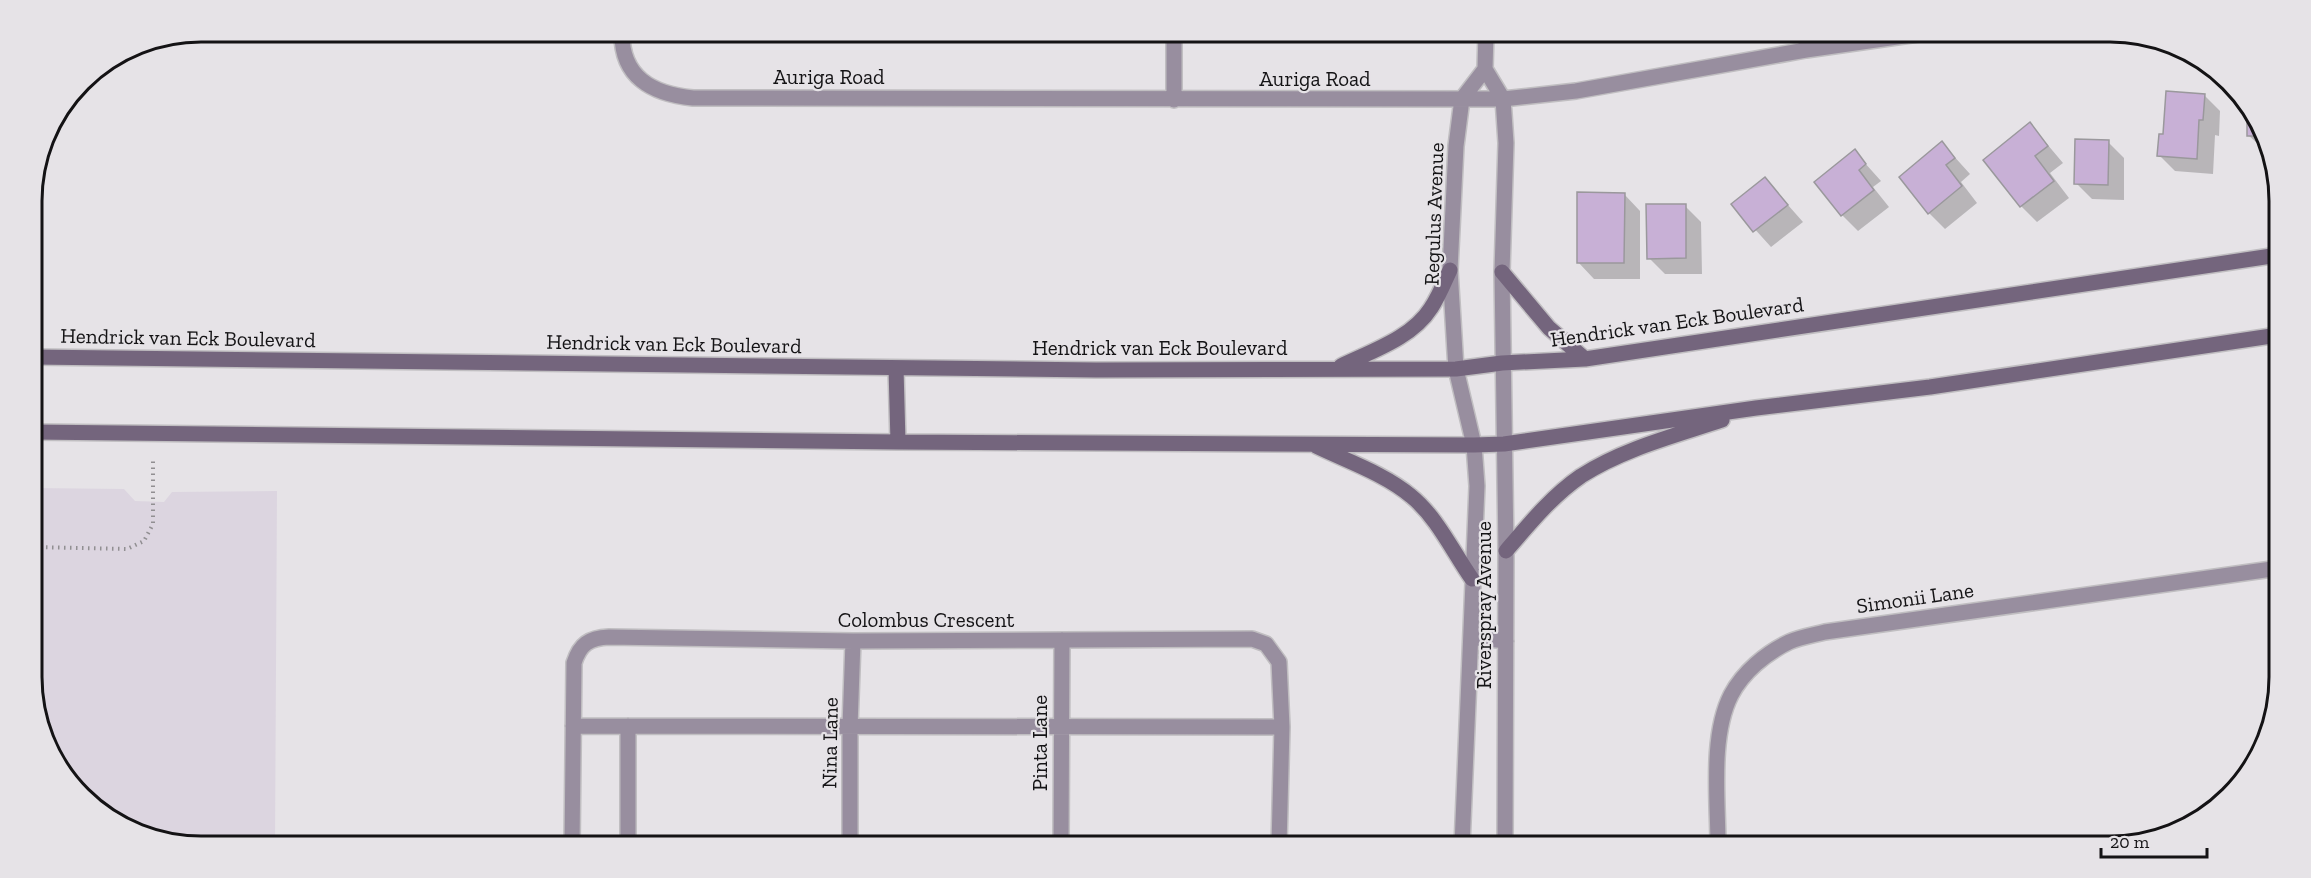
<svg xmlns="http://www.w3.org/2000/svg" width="2311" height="878" font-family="'Zilla Slab',serif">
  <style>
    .built { fill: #dcd5e0 }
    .shadow { fill: #0003 }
    .building { fill: #c8b0d6; stroke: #9a989c; stroke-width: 1.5 }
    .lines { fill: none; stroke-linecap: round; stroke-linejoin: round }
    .minor-casing { stroke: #c0bec1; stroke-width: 18 }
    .secondary-casing { stroke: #c0bec1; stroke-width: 18 }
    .path { stroke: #918f92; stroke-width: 4; stroke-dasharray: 1.5 4.5; stroke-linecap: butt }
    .minor { stroke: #988e9f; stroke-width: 15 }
    .secondary { stroke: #74657d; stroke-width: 15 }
    .labels { text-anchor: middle; stroke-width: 4.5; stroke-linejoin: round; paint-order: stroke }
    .street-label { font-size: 21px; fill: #141315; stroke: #e6e3e7 }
    .rim { fill: none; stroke: #141315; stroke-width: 3 }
  </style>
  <rect width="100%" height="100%" fill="#e6e3e7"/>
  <path class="built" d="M33,488L124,489L135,501L164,502L172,492L277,491L275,846H201L147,838L73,789L35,710Z"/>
  <path class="shadow" d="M2204,95L2220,111L2219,136L2215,135L2213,174L2175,171L2159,155L2165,136Z
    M2251,120L2266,151L2248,135Z
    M2030,124L2063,163L2050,173L2069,198L2037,222L2021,206Z
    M2108,142L2124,158V200L2092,199L2076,183Z
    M1942,143L1970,174L1961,182L1977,203L1945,229L1929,213Z
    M1855,152L1881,181L1873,187L1889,207L1858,231L1842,215L1816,182Z
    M1765,179L1803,222L1771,247L1733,205Z
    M1624,194L1640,211V279H1594L1578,262Z
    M1685,206L1701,222L1702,274H1665L1649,258Z"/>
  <path class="building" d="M2166,91L2205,94L2203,120H2199L2197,159L2157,156L2159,134H2163Z
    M2250,116L2259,136H2247V121H2250Z
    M2030,122L2048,146L2035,156L2054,181L2020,207L1983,160Z
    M2075,139L2109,140L2108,185L2074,184Z
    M1942,141L1955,158L1946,165L1962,186L1928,214L1899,177Z
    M1855,149L1866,164L1859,170L1874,190L1841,216L1814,182Z
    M1765,177L1788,205L1753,232L1731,204Z
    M1577,192L1625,193L1624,263H1577Z
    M1646,204H1686V258L1647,259Z"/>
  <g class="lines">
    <defs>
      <path id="minor" d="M622,32C621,77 652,94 693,98L1503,99L1576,91L1806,50L1932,32
        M1174,32V100
        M1486,32L1485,69L1503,99L1506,143L1502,272L1506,551L1505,846
        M1806,32V50
        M1471,637L1506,641
        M573,726L1282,727
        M572,846L574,663C580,644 589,638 609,637L853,641L1252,639L1266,644L1279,662L1282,727L1279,846
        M628,846V726
        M850,846V727L853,641
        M1061,846L1062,640
        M1462,846L1477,486L1474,445L1456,369L1450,270L1456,146L1462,99L1485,69
        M1718,846C1718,801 1710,736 1731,695C1743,672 1766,653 1789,642C1800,637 1813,635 1825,632L2279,568"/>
      <path id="secondary" d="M1502,272L1549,328L1585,359
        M33,357L1096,370L1456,369L1502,363L1585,359L2278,255
        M1341,366C1372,351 1412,338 1431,308C1439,296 1444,283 1450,270
        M896,368L898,442
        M33,432L898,442L1474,445L1504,444L1756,408L1930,387L2278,335
        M1316,446C1347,461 1385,474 1411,496C1437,517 1453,552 1472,579
        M1506,551C1529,524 1552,496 1581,476C1623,449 1674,436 1722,420"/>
    </defs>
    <use href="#minor" class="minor-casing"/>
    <use href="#secondary" class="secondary-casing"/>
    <path class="path" d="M34,547L127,549L144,541L153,524V458"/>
    <use href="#minor" class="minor"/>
    <use href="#secondary" class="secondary"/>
  </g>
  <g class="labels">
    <g class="street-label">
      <text x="829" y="84">Auriga Road</text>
      <text x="1315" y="86">Auriga Road</text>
      <text transform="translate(1434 214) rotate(-88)" y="7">Regulus Avenue</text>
      <text transform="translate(1677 322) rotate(-8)" y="7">Hendrick van Eck Boulevard</text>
      <text transform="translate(188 338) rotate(1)" y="7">Hendrick van Eck Boulevard</text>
      <text transform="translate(674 344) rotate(1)" y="7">Hendrick van Eck Boulevard</text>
      <text x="1160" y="355">Hendrick van Eck Boulevard</text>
      <text transform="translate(1915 598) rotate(-8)" y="7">Simonii Lane</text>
      <text transform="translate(1484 605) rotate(-90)" y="7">Riverspray Avenue</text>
      <text x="926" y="627">Colombus Crescent</text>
      <text transform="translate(830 743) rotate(-89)" y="7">Nina Lane</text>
      <text transform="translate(1040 743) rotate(-90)" y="7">Pinta Lane</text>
    </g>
  </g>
  <path d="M0 0H2311V878H0ZM201 42H2110A159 159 0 0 1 2269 201V677A159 159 0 0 1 2110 836H201A159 159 0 0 1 42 677V201A159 159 0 0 1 201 42Z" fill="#e6e3e7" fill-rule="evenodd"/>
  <path class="rim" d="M201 42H2110A159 159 0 0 1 2269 201V677A159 159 0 0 1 2110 836H201A159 159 0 0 1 42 677V201A159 159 0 0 1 201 42Z"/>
  <path d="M2101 848v9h106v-9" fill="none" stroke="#141315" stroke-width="3"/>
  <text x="2110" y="848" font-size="18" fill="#141315" stroke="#e6e3e7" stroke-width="4.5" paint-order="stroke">20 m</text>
</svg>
